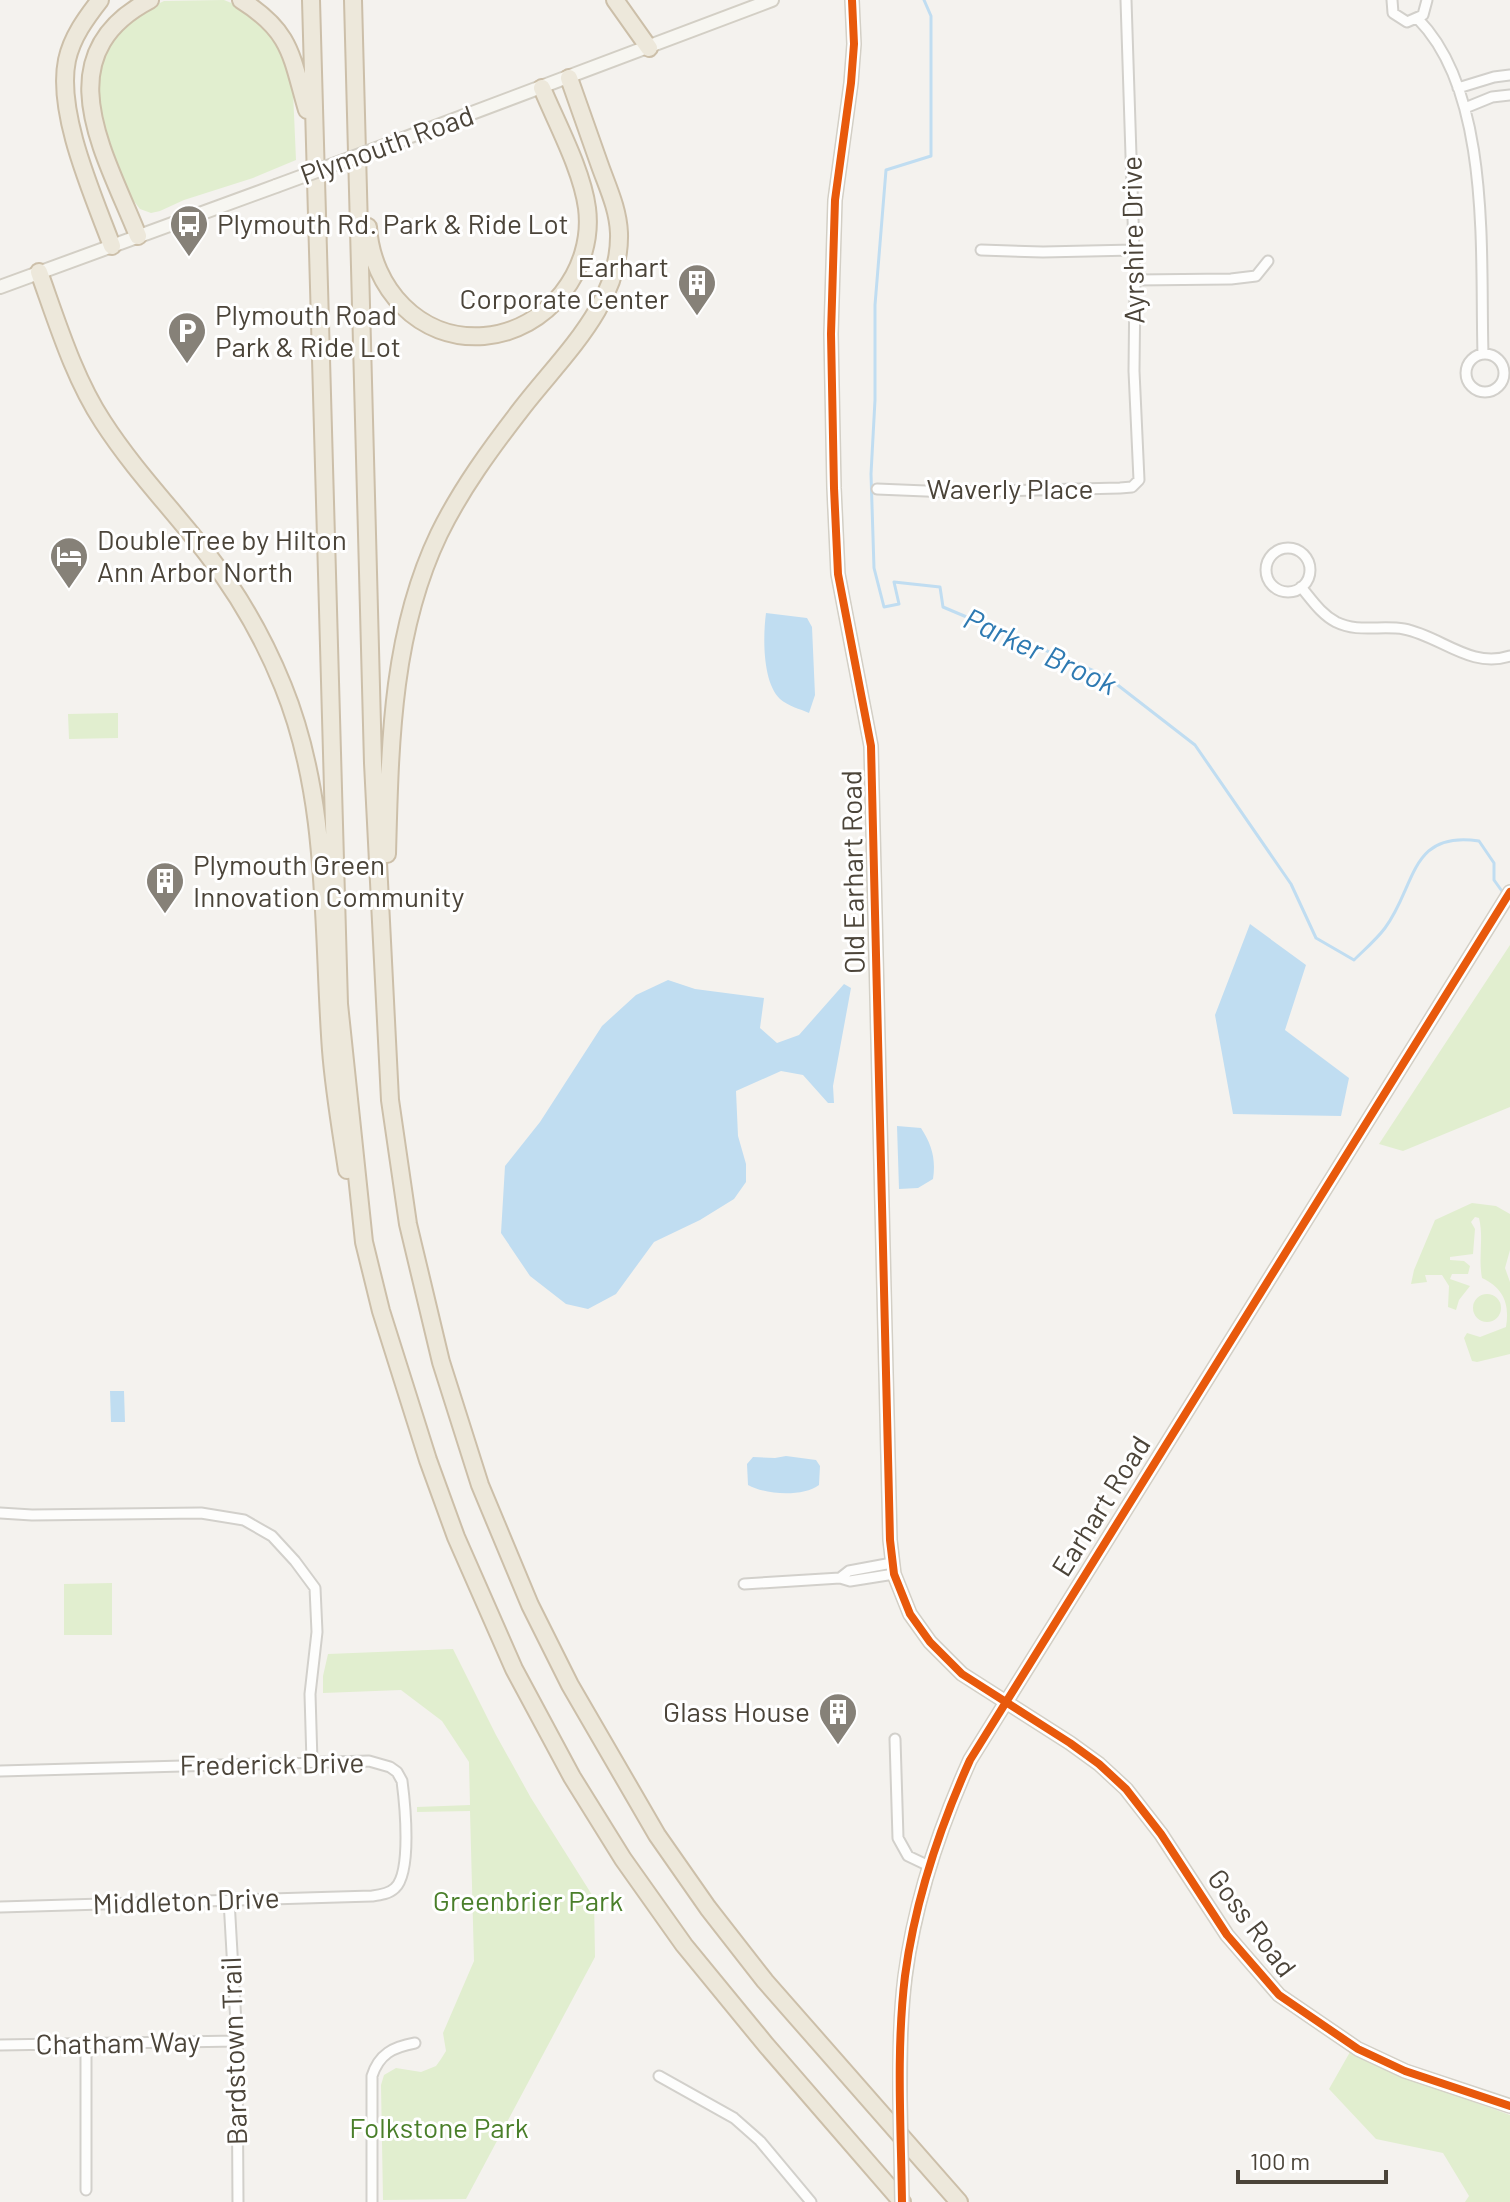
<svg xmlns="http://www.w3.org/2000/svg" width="1510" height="2202" font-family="Barlow,sans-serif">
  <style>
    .green { fill: #e1eecf }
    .water { fill: #c0ddf1 }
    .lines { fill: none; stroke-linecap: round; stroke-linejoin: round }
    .stream { stroke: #c0ddf1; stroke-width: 3 }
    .street-casing { stroke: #d2d0cb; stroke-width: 13 }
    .secondary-casing { stroke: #d3cfc5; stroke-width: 16 }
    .highway-casing { stroke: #ccbfa9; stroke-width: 20 }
    .street { stroke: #fdfdfc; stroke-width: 9 }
    .secondary { stroke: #f7f6f1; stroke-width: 12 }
    .highway { stroke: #ede8db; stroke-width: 16 }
    .secondary-bridge-casing { stroke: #d3cfc5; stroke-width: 16; stroke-linecap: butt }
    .secondary-bridge { stroke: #f7f6f1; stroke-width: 12 }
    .cycleway-casing { stroke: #fff; stroke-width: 13 }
    .cycleway { stroke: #e8590c; stroke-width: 8 }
    .labels { text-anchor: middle; stroke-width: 6; stroke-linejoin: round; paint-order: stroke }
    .street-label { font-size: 28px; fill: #4b4439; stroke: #fff }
    .poi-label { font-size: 28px; fill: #4b4439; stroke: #fff; text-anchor: start }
    .park-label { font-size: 28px; fill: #4a7f2a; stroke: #fff }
    .water-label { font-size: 30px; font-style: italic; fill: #2e7ab2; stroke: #fff }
  </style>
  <rect width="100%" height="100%" fill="#f4f2ee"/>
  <path class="green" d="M224,0L251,11L273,30L292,68L296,160L253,178L184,200L160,211L151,213L140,209L129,195L102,120L98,99L100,66L111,42L131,17L164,1Z
    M118,713V738L69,739L68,714Z
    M1510,945V1107L1403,1151L1379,1144Z
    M1472,1203L1496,1206L1510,1214V1250L1505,1268L1510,1282V1354L1477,1362L1472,1361L1464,1338L1467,1333L1480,1337L1506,1327C1510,1303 1503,1288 1482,1278C1478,1257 1484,1239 1479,1218L1475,1217L1471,1222L1475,1229L1473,1254L1450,1257V1260L1464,1261L1470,1266L1468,1274H1452L1450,1279L1470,1286L1459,1300L1456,1310L1448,1307L1449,1286L1442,1275H1425L1427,1282L1411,1284L1414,1270L1435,1220Z
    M1473 1308a14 14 0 1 1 28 0a14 14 0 1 1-28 0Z
    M112,1583V1635H64V1584Z
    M453,1649L496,1735L531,1798L594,1898L595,1957L466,2199L383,2200L381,2085L384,2075L396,2068L421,2072L436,2066L441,2059L446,2051L443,2033L474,1961L470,1811L417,1812V1807L470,1805L469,1762L442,1721L401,1690L323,1693V1676L328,1654Z
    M1350,2052L1394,2073L1510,2115V2202H1465L1469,2196L1443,2153L1376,2139L1329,2089Z"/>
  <path class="water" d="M766,613L807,618L812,627L815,695L809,713C800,709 788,706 780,699C762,682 763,635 766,613Z
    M1250,924L1306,965L1285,1030L1349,1078L1341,1116L1233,1114L1215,1015Z
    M668,980L695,989L764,998L760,1028L777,1043L799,1035L844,984L851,988L833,1086L834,1103H828L803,1075L781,1071L736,1091L738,1136L746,1164V1182L734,1199L700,1220L654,1242L616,1294L588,1309L566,1304L530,1276L501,1233L505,1166L540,1122L602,1026L636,995Z
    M897,1126L921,1128C932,1145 936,1159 933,1179L918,1188L899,1189Z
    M110,1391H124L125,1422H111Z
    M786,1456L816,1460L820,1466L819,1485C803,1497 766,1495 748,1485L747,1464L753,1457L775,1458Z"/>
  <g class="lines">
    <path class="stream" d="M924,0L931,16V156L886,170L875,305V400L871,474L874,568L884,607L899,604L894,582L940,587L943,607L1106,676L1195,745L1291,884L1316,938L1354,960C1364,950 1376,940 1385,928C1416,887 1409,830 1479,841L1494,863V880L1504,894"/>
    <defs>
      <path id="street" d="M1392,0L1393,13L1407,22L1423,15L1427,0
        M1418,19C1492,94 1480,256 1483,354
        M1458,88L1494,77L1510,75
        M1465,108L1492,97L1510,95
        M981,250L1043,252L1134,250
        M1135,280L1231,279L1256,276L1268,261
        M1466 373a19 19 0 1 1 38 0a19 19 0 1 1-38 0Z
        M877,489L950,492L1120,488L1132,487L1139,480L1134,371L1135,280L1126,0
        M1266 570a22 22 0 1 1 44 0a22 22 0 1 1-44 0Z
        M1301,587C1312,600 1321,614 1336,622C1358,633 1381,625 1404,629C1441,636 1470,669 1510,656
        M0,1513L32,1515L201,1513L244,1520L272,1536L295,1561L315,1588L317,1632L310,1694L312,1762
        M840,1578L849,1571L892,1563
        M744,1584L840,1578L850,1581L894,1574
        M895,1739L898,1838L908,1856L929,1866
        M0,1771L369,1761L390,1767L397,1772L402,1781C405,1804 412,1872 395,1888C389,1894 380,1895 372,1896L0,1907
        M229,1900L237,2041L238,2202
        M0,2045L237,2041
        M86,2045V2190
        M659,2076L734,2118L760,2141L811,2202
        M372,2202V2076C379,2054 393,2047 415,2043"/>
      <path id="secondary" d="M852,0L854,44L851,83L835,200L831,334L834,488L838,574L871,746L890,1540L894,1574L910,1614L930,1642L962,1674L1070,1743L1099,1764L1126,1789L1161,1834L1227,1935L1279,1995L1358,2049L1405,2071L1510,2106
        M395,142L772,0
        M0,287L276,186
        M900,2099C900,2058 900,2017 905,1977C915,1900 939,1829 970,1760L1510,892"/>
      <path id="highway" d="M100,0C86,18 72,37 67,60C56,113 93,195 112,246
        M241,0C292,32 291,56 307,110
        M311,0L339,1004L364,1242L381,1311L428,1460L456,1537L514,1669L572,1777L623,1859L684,1945L766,2045L902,2202
        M353,0L373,763L390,1100L408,1224L441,1362L480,1485L530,1605L570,1685L657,1835L708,1908L765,1981L959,2202
        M615,0L649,48
        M368,227C372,288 419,341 484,336C547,331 595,270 587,208C582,170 557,124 542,88
        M138,236C106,155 43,56 150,0
        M39,272C57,322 74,378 103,422C134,470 173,510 208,555C239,595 264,639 283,686C330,801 322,929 331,1050C334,1090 341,1130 347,1170
        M387,854C390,746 391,634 439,534C461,489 491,448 522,408C562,356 621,304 619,233C618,208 607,186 599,163C589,135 579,106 569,78"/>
    </defs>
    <use href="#street" class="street-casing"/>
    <use href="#secondary" class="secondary-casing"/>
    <use href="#highway" class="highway-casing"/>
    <use href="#street" class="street"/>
    <use href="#secondary" class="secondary"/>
    <use href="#highway" class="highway"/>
    <defs>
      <path id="secondary-bridge" d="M276,186L395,142
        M900,2099L902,2202"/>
    </defs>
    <use href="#secondary-bridge" class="secondary-bridge-casing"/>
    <use href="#secondary-bridge" class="secondary-bridge"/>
    <defs>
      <path id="cycleway" d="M852,0L854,44L851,83L835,200L831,334L834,488L838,574L871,746L890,1540L894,1574L910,1614L930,1642L962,1674L1070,1743L1099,1764L1126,1789L1161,1834L1227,1935L1279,1995L1358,2049L1405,2071L1510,2106
        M902,2202C901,2127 896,2050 905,1976C915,1900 939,1829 970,1760L1510,892"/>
    </defs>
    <use href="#cycleway" class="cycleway-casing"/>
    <use href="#cycleway" class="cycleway"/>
  </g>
  <defs>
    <symbol id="bus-pin" viewBox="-11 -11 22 30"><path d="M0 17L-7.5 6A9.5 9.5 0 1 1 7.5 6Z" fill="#868178" stroke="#fff"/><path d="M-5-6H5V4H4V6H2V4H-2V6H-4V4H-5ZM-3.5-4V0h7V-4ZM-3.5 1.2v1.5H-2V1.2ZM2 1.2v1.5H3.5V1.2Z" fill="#fff"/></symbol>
    <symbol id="building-pin" viewBox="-11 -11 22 30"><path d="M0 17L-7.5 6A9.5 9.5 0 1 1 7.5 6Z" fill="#868178" stroke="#fff"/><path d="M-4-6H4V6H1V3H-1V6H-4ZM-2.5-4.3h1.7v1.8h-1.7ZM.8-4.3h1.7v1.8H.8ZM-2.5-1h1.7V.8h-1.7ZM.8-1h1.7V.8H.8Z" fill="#fff"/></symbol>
    <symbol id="parking-pin" viewBox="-11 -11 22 30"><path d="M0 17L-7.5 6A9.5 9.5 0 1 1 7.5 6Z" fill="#868178" stroke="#fff"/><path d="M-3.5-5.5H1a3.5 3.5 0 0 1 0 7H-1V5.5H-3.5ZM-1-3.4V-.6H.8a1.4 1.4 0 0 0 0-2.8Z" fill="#fff"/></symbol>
    <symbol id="hotel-pin" viewBox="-11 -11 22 30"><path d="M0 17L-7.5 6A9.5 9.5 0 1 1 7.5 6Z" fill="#868178" stroke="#fff"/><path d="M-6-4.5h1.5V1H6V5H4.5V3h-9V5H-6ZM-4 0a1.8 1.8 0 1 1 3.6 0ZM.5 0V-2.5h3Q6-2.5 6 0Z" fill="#fff"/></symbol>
  </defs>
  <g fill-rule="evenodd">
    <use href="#bus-pin" x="167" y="202" width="44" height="60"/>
    <use href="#building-pin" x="675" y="261" width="44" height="60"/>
    <use href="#parking-pin" x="165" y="309" width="44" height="60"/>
    <use href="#hotel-pin" x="47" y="534" width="44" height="60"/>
    <use href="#building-pin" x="143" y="859" width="44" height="60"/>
    <use href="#building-pin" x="816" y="1690" width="44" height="60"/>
  </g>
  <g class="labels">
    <g class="street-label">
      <text transform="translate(387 145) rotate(-20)" y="10">Plymouth Road</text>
      <text transform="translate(1133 240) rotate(-91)" y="10">Ayrshire Drive</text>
      <text x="1010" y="499">Waverly Place</text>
      <text transform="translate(853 872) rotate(-91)" y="10">Old Earhart Road</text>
      <text transform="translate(1101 1506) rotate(-58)" y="10">Earhart Road</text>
      <text transform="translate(272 1764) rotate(-1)" y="10">Frederick Drive</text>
      <text transform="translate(186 1901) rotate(-2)" y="10">Middleton Drive</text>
      <text transform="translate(1252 1923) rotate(53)" y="10">Goss Road</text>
      <text transform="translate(118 2043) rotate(-1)" y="10">Chatham Way</text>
      <text transform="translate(234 2051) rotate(-92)" y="10">Bardstown Trail</text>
    </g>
    <g class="poi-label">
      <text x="217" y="234">Plymouth Rd. Park &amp; Ride Lot</text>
      <text x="669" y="277" text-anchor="end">Earhart<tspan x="669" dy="32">Corporate Center</tspan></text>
      <text x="215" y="325">Plymouth Road<tspan x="215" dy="32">Park &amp; Ride Lot</tspan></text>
      <text x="97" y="550">DoubleTree by Hilton<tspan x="97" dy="32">Ann Arbor North</tspan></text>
      <text x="193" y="875">Plymouth Green<tspan x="193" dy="32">Innovation Community</tspan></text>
      <text x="810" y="1722" text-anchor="end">Glass House</text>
    </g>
    <g class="park-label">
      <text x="528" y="1911">Greenbrier Park</text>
      <text x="439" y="2138">Folkstone Park</text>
    </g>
    <g class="water-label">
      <text transform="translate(1040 652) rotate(25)" y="10">Parker Brook</text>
    </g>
  </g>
  <path d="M1238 2170v12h148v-12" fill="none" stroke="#4b4439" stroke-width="4"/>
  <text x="1250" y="2170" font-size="24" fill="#4b4439" stroke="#ffffff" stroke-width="6" paint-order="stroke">100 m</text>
</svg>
